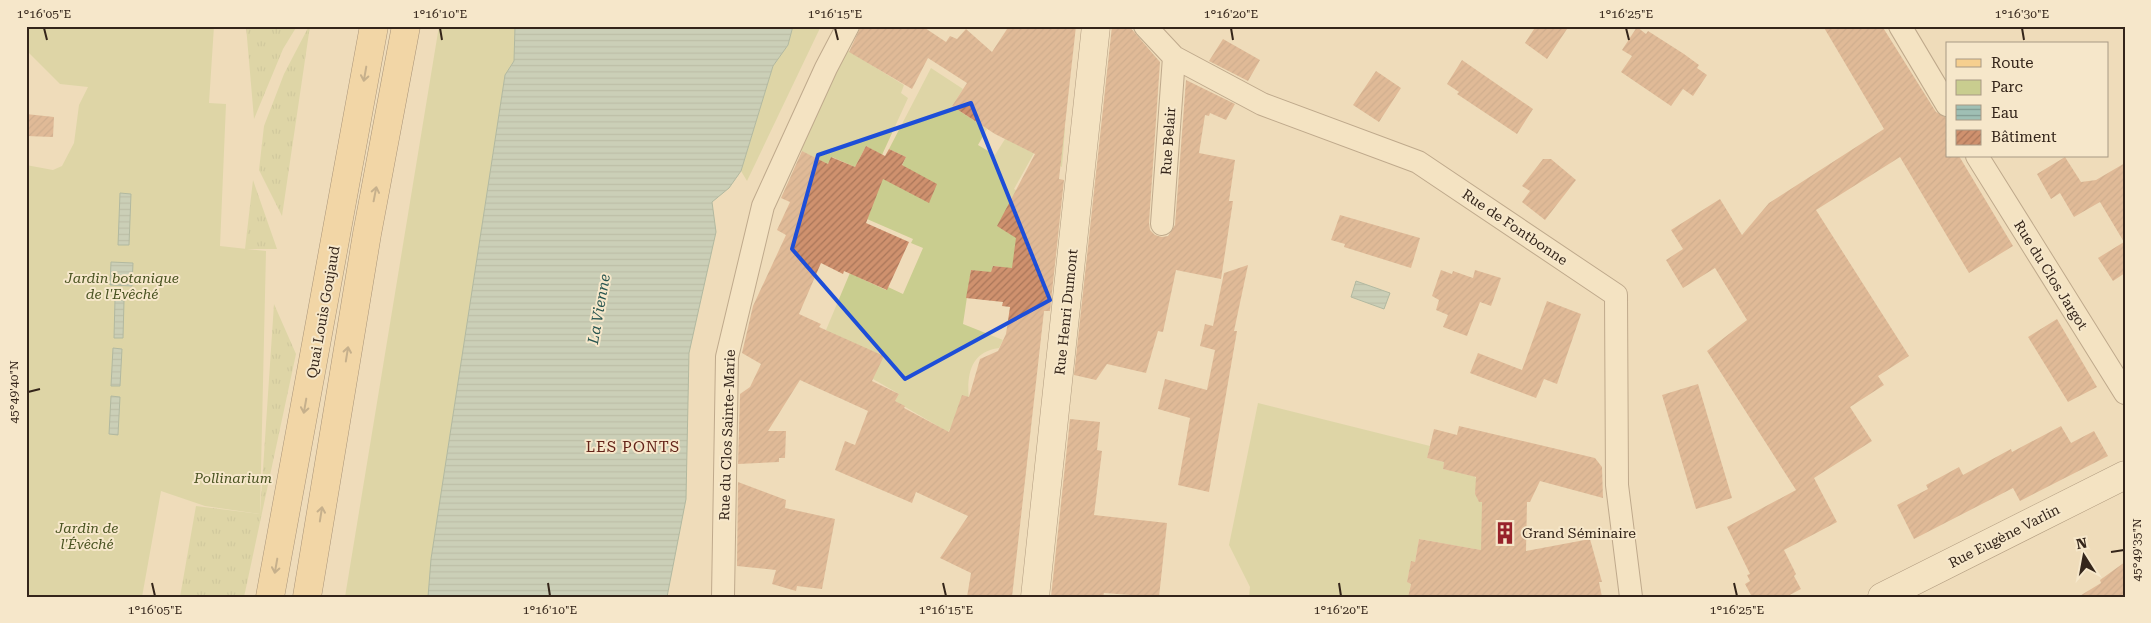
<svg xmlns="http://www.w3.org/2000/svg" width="2151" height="623" font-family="'Roboto Serif',serif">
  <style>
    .grass { fill: url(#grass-tufts) }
    .green { fill: #c9cd8f }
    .water { fill: url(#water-rules); stroke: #678d81 }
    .building { fill: url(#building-hatch) }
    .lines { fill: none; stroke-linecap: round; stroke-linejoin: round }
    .street-casing { stroke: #866c54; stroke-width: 24 }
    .secondary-casing { stroke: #684d38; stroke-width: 29 }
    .primary-casing { stroke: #533a29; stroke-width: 29 }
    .street { stroke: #faeacd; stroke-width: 22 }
    .secondary { stroke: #faeacd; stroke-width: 28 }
    .primary { stroke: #f6cf8f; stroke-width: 28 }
    .oneway { stroke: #957a54 }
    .marked { fill: none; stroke: #1d4ed8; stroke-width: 4; stroke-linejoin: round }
    .ticks { fill: none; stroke: #34251a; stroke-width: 2 }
    .labels { text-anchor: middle; stroke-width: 4; stroke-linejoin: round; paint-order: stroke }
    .street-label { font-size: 14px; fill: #34251a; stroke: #f6e7ca }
    .park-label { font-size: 14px; font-style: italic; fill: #485220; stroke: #f6e7ca }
    .poi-label { font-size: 14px; fill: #34251a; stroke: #f6e7ca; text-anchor: start }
    .water-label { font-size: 15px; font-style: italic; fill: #285550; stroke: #f6e7ca }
    .neighbourhood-label { font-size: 15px; letter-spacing: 1px; fill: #632318; stroke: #f6e7ca }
    .neatline { fill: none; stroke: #34251a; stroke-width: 2 }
    .ticks-label { font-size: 12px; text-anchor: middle; fill: #34251a }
  </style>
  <defs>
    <pattern id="grass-tufts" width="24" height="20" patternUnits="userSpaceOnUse" patternTransform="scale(1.25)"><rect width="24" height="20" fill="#c9cd8f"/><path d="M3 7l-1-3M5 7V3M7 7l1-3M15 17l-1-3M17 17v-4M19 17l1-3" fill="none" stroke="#adb07b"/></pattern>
    <pattern id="water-rules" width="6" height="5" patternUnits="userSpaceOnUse" patternTransform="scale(1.25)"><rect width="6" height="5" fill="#9fbfb4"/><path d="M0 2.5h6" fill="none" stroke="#829b92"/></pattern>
    <pattern id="building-hatch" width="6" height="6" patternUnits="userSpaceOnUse" patternTransform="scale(1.25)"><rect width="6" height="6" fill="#cf916e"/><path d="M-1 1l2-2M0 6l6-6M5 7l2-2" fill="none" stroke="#a9765a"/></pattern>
  </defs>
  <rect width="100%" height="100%" fill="#efdcba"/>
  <path class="grass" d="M246,26H297L283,49L254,119Z
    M309,26H310L282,216L259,170L264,126L284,74Z
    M253,180L277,249H245Z
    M274,304L296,354L244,597H180L196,506L260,514Z"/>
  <path class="green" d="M26,26H214L209,103L226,104L220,246L266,251L260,514L205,506L161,491L142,597H26V165L53,170L62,166L74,143L79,105L88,87L60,84L26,50Z
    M439,26H515L514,61L505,75L431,559L428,597H345Z
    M793,26H821L747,181L741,171L773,66L788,45Z
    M847,50L904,85L901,93L908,98L882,155L866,146L855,167L832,157L828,164L799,150Z
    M931,68L963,89L952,106L987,129L978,145L995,155L1005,139L1001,96L1065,129L1062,167L1034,153L1014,189L1027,196L997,226L1021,233L1011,275L1002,267L993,266L991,273L971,270L963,324L1003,340L999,348C967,352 966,381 970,408L954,422L948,432L895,401L899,394L873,379L826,330L852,268L858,277L886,290L888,287L903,294L923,248L911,243L913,239L867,219L882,166L900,170L906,157L889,149Z
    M1258,403L1430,446L1427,458L1444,462L1443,469L1474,476L1482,486L1475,491L1478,500H1482L1486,551L1419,539L1415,562H1411L1407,582L1411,583L1408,597H1249L1250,587L1229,545Z"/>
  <path class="water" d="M515,26H793L788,45L773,66L741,171L729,188L712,202L716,232L689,353L686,499L667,597H428L431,559L505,75L514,61Z
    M120,193L131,194L129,245H118Z
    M111,262L133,263L132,286L110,285Z
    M1356,281L1390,293L1384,309L1351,297Z
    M115,299L124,301L123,338H114Z
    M113,348L122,349L120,386H111Z
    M111,396L120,397L118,435L109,434Z"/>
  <path class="building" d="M861,26H922L946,42L950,36L957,39L966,29L992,52L1009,26H1076L1059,179L1064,180L1050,311H1044L1012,597H967L971,573L940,558L968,516L916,492L912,503L835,470L845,441L855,445L868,411L800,380L768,431H786L785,458H779V462L738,464L740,394L750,387L761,364L742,353L753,306L786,235L777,230L790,202L781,198L802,151L828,164L831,157L855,167L866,146L885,156L889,149L906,157L902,165L937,184L929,203L883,179L866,223L909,242L887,290L844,271L843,274L821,263L799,314L821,324L819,327L884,356L872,381L899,394L895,401L905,406L904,408L949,432L962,395L969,397L980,359L998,351L1006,334L1010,307L1002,306L1003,302L966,298L971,270L991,272L993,266L1012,268L1016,238L997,226L1035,154L995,134L952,106L967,83L928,58L912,89L849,52Z
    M1112,26H1129L1160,62L1149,223L1150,230L1155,235L1162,237L1168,236L1175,225L1186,80L1235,104L1226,120L1210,113L1209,116L1205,115L1199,153L1235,160L1229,201H1233L1221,279L1176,270L1163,332L1158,331L1146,373L1107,364L1096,380L1074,375Z
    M1536,26H1569L1547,59L1525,43Z
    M1823,26H1882L1936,112L1947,118V156H1959L2013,246L1969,273L1900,157L1816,210L1909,356L1878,376L1884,385L1850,407L1872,441L1814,478L1837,522L1784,550L1796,574L1794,576L1801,589L1786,597H1752L1745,584L1750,581L1747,575L1750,574L1727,527L1796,490L1707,351L1747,320L1715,268L1683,288L1666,260L1683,249L1671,230L1720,199L1742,235L1769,203L1884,129Z
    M1637,27L1646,34L1648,31L1684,54L1699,65L1697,68L1707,75L1693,96L1683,89L1671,106L1621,72L1632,56L1622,50Z
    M1223,39L1260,60L1248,81L1209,61Z
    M1462,60L1533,109L1517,134L1457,94L1459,92L1447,84Z
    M1376,71L1401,88L1379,122L1353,105Z
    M26,114L54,117L53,137L26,136Z
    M2065,157L2081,182L2096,180L2125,163V273L2113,281L2098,258L2124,242L2100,202L2074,217L2060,193L2051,199L2037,174Z
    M1543,159H1551L1576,180L1545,220L1522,202L1530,191L1522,186Z
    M1340,215L1420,238L1411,268L1344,247L1345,244L1331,240Z
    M1248,265L1234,331H1237L1209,492L1178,485L1190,418L1158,409L1165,379L1207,390L1215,350L1200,346L1205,324L1213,326L1224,273Z
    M1441,270L1452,274L1453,271L1473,278L1475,270L1501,278L1491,306L1480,302L1467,336L1443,327L1448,315L1436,310L1439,300L1432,296Z
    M1547,301L1581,314L1557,384L1544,379L1536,398L1470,373L1478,353L1522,370Z
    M2057,319L2097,387L2068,402L2028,337Z
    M1698,384L1732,498L1696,509L1662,395Z
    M1070,419L1100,422L1097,450L1102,451L1094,515L1167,523L1159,597L1104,593L1103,597H1051Z
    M1459,426L1595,458L1602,467L1603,498L1540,481L1530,502H1527L1526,551L1590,539L1602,582H1599L1602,597H1408L1411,584L1407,582L1411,561L1415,562L1419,539L1481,550L1482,502H1479L1475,494L1476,477L1443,469L1444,462L1427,458L1434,429L1457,435Z
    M2061,426L2071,443L2094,431L2108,456L2020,501L2013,488L1914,539L1897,505L1928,489L1926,485L1959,467L1963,475L2011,449L2012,452Z
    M738,482L786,500L785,508L835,519L822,589L797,586L796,591L772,584L776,570L737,566Z
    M2125,562V597H2078L2101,583L2100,580Z"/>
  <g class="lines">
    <defs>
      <path id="street" d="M1145,26L1174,57L1262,104L1418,162L1616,295L1617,485L1631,597
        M1900,26L1947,105
        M1977,156L2125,393
        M1162,224L1174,57
        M723,597L727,357L763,206L826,68L848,26"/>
      <path id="secondary" d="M1035,597L1096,26
        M1882,597L2125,475"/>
      <path id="primary" d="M270,597L374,26
        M307,597L367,234L406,26"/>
    </defs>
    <use href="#street" class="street-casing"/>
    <use href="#secondary" class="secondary-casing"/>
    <use href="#primary" class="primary-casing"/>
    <use href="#street" class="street"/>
    <use href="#secondary" class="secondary"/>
    <use href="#primary" class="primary"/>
  </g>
  <defs><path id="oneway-shaft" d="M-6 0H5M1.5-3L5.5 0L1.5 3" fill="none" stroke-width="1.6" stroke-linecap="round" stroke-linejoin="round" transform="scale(1.25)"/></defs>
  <g class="oneway">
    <use href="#oneway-shaft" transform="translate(365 74) rotate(100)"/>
    <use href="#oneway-shaft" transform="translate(375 194) rotate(-79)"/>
    <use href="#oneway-shaft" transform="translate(347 354) rotate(-81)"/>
    <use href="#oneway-shaft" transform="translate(305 406) rotate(100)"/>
    <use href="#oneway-shaft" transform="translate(321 514) rotate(-81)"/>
    <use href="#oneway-shaft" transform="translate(276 566) rotate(100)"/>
  </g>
  <path d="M0 0H2151V623H0ZM971,103L1050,300L905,379L792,249L818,155Z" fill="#efdcba" fill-opacity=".55" fill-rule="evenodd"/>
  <path class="marked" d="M971,103L1050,300L905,379L792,249L818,155Z"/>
  <path class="ticks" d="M44,28L47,40M440,28L442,40M835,28L838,40M1231,28L1233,40M1626,28L1629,40M2022,28L2024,40M28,392L40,389M2111,552L2124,550M152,583L155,596M548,583L550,596M943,583L946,596M1339,583L1341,596M1734,583L1737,596"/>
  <defs>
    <symbol id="building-bare" viewBox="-9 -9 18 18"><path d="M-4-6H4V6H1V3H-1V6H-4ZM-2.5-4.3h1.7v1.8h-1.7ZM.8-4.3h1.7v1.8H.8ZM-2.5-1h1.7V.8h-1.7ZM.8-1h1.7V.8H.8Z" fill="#97222a" stroke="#f6e7ca" stroke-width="2.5" paint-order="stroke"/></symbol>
  </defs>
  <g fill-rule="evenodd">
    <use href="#building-bare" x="1489" y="517" width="32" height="32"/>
  </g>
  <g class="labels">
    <g class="street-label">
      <text transform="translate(1168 141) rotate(-86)" y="5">Rue Belair</text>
      <text transform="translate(1515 227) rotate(34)" y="5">Rue de Fontbonne</text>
      <text transform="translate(2051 275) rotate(58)" y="5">Rue du Clos Jargot</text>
      <text transform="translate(323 312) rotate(-80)" y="5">Quai Louis Goujaud</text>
      <text transform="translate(1066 312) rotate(-84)" y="5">Rue Henri Dumont</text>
      <text transform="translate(727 435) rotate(-88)" y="5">Rue du Clos Sainte-Marie</text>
      <text transform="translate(2004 536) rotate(-27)" y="5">Rue Eugène Varlin</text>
    </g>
    <g class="park-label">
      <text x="122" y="283">Jardin botanique<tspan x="122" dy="16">de l'Evêché</tspan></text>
      <text x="233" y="483">Pollinarium</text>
      <text x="87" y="533">Jardin de<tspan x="87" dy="16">l'Évêché</tspan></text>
    </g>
    <g class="poi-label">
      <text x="1522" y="538">Grand Séminaire</text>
    </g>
    <g class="water-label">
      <text transform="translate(599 309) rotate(-80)" y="5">La Vienne</text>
    </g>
    <g class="neighbourhood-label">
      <text x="633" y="452">LES PONTS</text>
    </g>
  </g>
  <rect width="2151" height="623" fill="none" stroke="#f6e7ca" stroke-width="55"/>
  <rect x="1946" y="42" width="162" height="115" fill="#f6e7ca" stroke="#a89984"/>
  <rect x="1956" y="59" width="25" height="8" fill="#f6cf8f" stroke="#a89984"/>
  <text x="1991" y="68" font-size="15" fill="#34251a">Route</text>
  <rect x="1956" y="80" width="25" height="15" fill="#c9cd8f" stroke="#a89984"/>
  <text x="1991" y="92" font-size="15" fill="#34251a">Parc</text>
  <rect x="1956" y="105" width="25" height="15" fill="url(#water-rules)" stroke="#a89984"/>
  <text x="1991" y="118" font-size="15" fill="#34251a">Eau</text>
  <rect x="1956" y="130" width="25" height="15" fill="url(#building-hatch)" stroke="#a89984"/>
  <text x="1991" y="142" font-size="15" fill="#34251a">Bâtiment</text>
  <g transform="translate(2084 556) rotate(349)" stroke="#f6e7ca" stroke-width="4" paint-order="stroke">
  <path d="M0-4L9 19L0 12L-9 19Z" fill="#34251a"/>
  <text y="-8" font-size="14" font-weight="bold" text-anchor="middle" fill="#34251a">N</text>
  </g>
  <rect x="28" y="28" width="2096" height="568" class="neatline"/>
  <g class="ticks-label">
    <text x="44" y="18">1°16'05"E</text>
    <text x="440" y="18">1°16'10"E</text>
    <text x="835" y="18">1°16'15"E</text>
    <text x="1231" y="18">1°16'20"E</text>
    <text x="1626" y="18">1°16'25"E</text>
    <text x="2022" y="18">1°16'30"E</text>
    <text transform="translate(14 392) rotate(-90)" y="4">45°49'40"N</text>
    <text transform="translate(2137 550) rotate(-90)" y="4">45°49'35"N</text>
    <text x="155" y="614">1°16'05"E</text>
    <text x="550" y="614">1°16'10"E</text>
    <text x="946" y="614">1°16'15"E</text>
    <text x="1341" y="614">1°16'20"E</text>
    <text x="1737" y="614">1°16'25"E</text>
  </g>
</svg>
